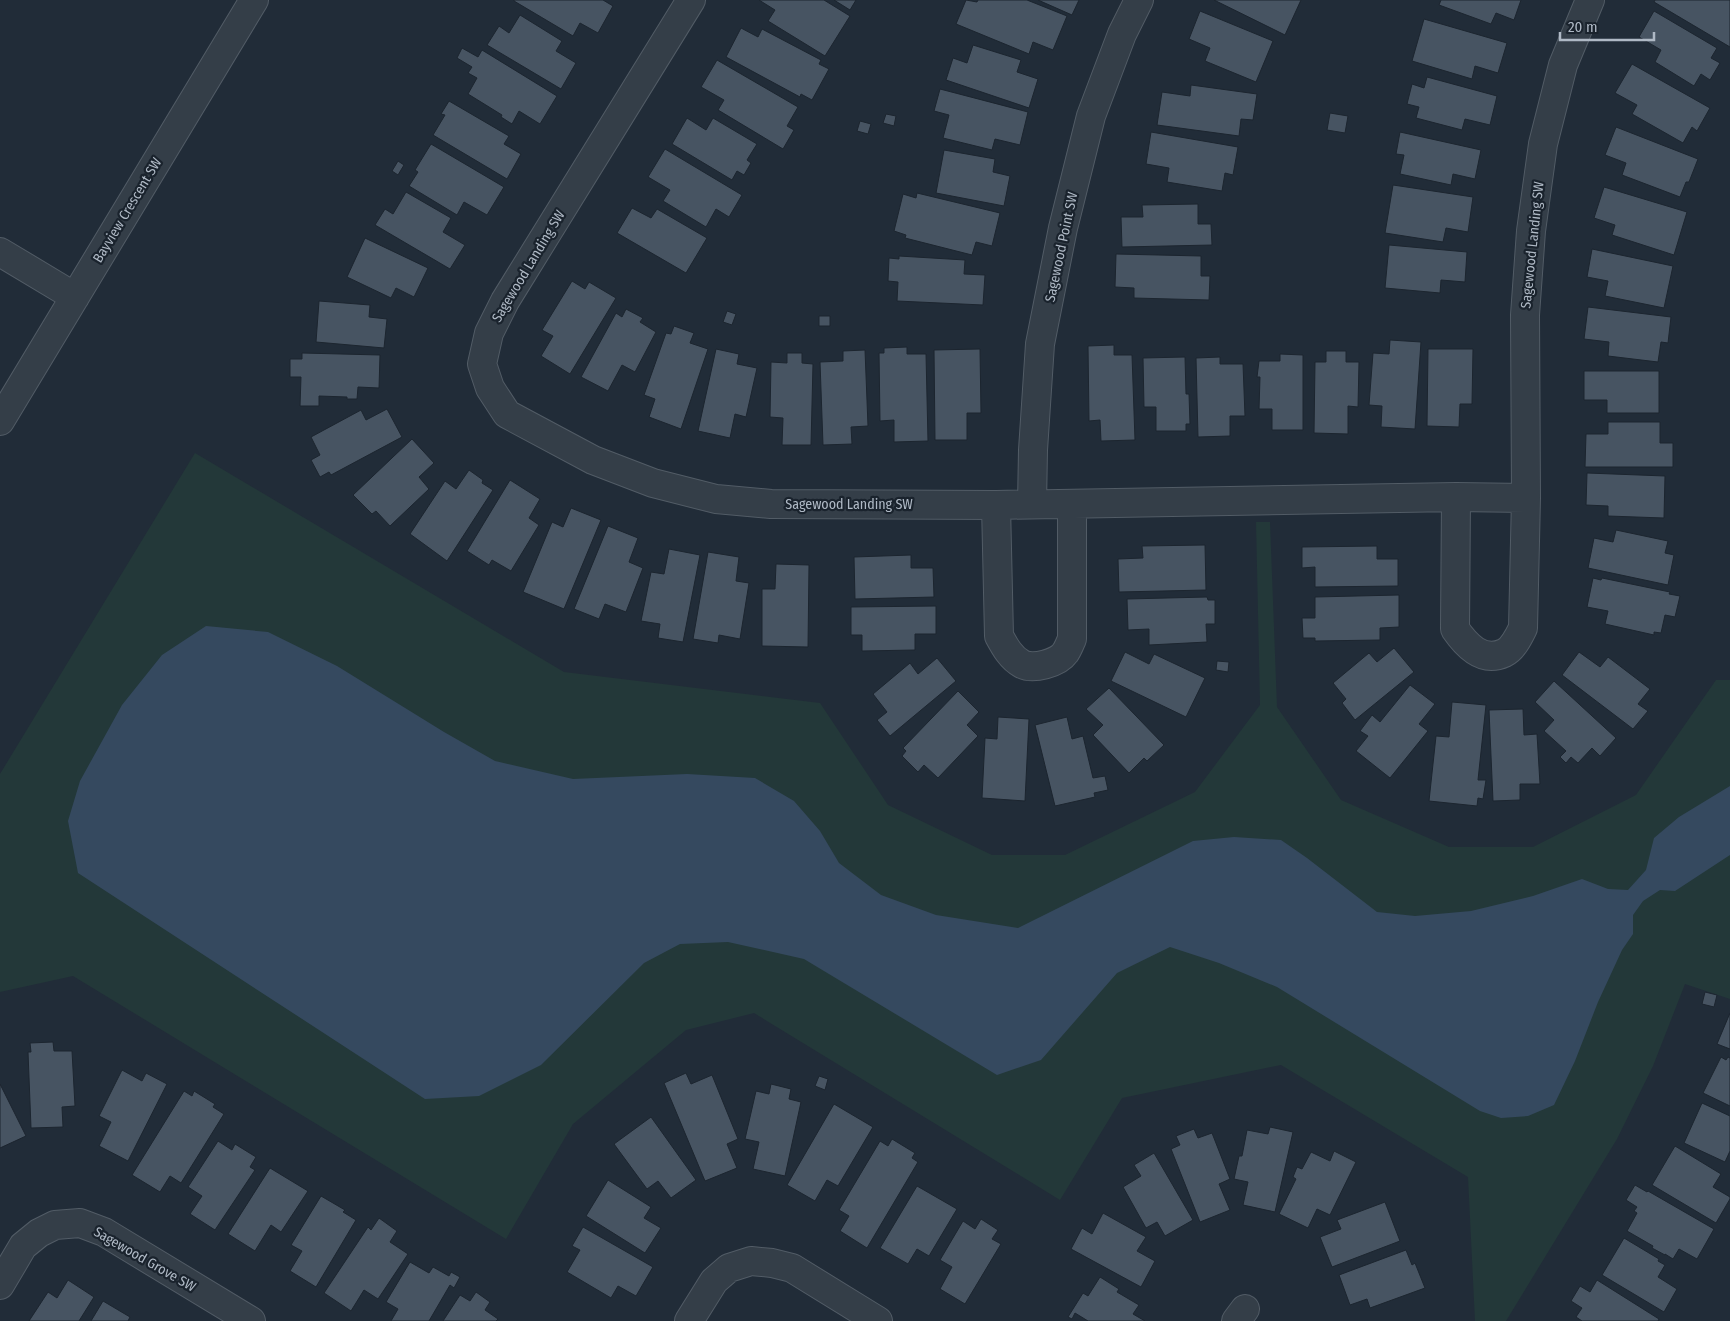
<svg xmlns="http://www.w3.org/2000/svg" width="1730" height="1321" font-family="'Fira Sans Condensed',sans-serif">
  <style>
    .green { fill: #233839 }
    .water { fill: #35495f }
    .building { fill: #475462; stroke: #1c252f }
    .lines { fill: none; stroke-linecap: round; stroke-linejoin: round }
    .minor-casing { stroke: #525c66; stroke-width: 30 }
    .minor { stroke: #343e48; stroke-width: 28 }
    .labels { text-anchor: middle; stroke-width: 4.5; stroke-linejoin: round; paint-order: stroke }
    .street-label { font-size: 14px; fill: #afb9c5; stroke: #1a232d }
  </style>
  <rect width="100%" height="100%" fill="#212c38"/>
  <path class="green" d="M195,453L564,672L820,703L888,805L992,855H1065L1195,792L1260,705L1256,522H1270L1277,707L1341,800L1449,847H1533L1636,795L1716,680H1730V999L1685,984L1653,1066L1617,1139L1506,1321H1475L1468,1177L1281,1065L1122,1098L1060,1200L754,1013L686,1030L573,1124L506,1239L73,976L0,992V774Z"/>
  <path class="water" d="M206,626L268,632L337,666L444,732L495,761L573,779L687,774L755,778L794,801L820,831L839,863L881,895L936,915L1018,928L1193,841L1234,837L1281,840L1307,858L1377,912L1415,916L1471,911L1533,896L1582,879L1608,889L1628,890L1646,870L1654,838L1679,817L1730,786V855L1675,891L1660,890L1643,901L1633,915V934L1622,950L1598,1002L1575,1061L1554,1105L1528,1116L1501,1118L1480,1111L1277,987L1219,963L1170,947L1117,973L1041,1060L997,1075L804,959L728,942L680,944L644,963L541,1065L479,1096L425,1099L78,873L68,821L80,781L122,705L162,655Z"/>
  <path class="building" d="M514,0H603L613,6L598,33L580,23L573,36L514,1Z
    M759,0H824L850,16L825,56L768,21L775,10Z
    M834,0H856L850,10Z
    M966,0L977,2L978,0H1027L1067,16L1053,50L1033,42L1029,54L956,24Z
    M1038,0H1079L1072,15Z
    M1214,0H1301L1285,35Z
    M1441,0H1521L1514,20L1496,13L1491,24L1439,5Z
    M1655,0H1730V47L1654,2Z
    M1200,11L1273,41L1256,82L1205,61L1210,48L1189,39Z
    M1654,11L1717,48L1711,58L1720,63L1710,80L1701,74L1694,86L1655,62L1661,50L1639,37Z
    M520,15L562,41L556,51L576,63L561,89L487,45L499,26L509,33Z
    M1424,19L1507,43L1498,73L1475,66L1472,79L1412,61Z
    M741,28L758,37L762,29L821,60L819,64L829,69L812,100L801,94L800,97L726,57Z
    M973,45L1021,60L1017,72L1038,79L1029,108L946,80L953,58L967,63Z
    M462,48L478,57L482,50L557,96L540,124L519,111L512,124L501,117L502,115L468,94L477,78L468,73L472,67L457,58Z
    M717,60L798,107L787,126L794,130L783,149L718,110L724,100L701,87Z
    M1632,64L1710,108L1697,131L1692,127L1683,143L1632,114L1637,105L1615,93Z
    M1427,77L1497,96L1490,125L1465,119L1462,130L1416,118L1419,107L1407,104L1412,84L1424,88Z
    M1191,85L1257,94L1253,120L1241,119L1239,136L1157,125L1162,92L1190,96Z
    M940,89L1028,112L1020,145L995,139L992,150L943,138L949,115L934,111Z
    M449,101L509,136L504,144L521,154L507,179L433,135L445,115L441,114Z
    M1330,113L1348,116L1345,133L1327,130Z
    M886,114L896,116L894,126L883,123Z
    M687,118L706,130L713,118L757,144L747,160L751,163L744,175L737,171L732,180L672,144Z
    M860,121L871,124L868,134L857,131Z
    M1616,127L1698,159L1689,182H1686L1680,197L1622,175L1626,163L1605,155Z
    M1151,132L1238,147L1233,175L1225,173L1222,191L1167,182L1169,168L1146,164Z
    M1400,132L1481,150L1475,179L1453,174L1451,185L1400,174L1404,155L1396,154Z
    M431,144L504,187L487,215L464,202L457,215L409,186L418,172L415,170Z
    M665,149L742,195L729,217L716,209L706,227L663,201L670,190L648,177Z
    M944,150L995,159L993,172L1010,176L1004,206L936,193Z
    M398,161L404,165L398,175L392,171Z
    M1393,185L1473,197L1468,232L1446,228L1443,242L1385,233Z
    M1604,187L1687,212L1674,255L1612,235L1615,225L1594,218Z
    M406,192L451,218L443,232L465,245L450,269L375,225L385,209L393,214Z
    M917,193L1000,213L992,246L976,242L972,255L905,238L906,235L894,231L903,194L916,198Z
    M1198,204V224H1211L1212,245L1122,247L1121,217H1143L1142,205Z
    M632,208L651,218L657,209L707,238L686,273L617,233Z
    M365,238L428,268L414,297L396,288L391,298L347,277Z
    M1389,245L1467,252L1465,282L1441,280L1440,293L1385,288Z
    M1592,249L1673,266L1664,308L1605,296L1608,281L1587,277Z
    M1116,254L1201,256V276H1210L1209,300L1134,298V288L1115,287Z
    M899,256L965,260L964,274L985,275L983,305L897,301L898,282L888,281L889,258L899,259Z
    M572,281L585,289L589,282L616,298L570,374L541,356L553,336L542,330Z
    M319,301L370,305L369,317L387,319L384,348L316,342Z
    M1588,307L1671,317L1668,343L1661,342L1658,362L1608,356L1609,342L1584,339Z
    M626,309L643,318L640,322L656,332L635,372L622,365L608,391L581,377L616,313L622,317Z
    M727,311L736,314L732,325L723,322Z
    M819,316H830V326H819Z
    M674,326L694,333L690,343L708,349L681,429L649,417L655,399L644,395L666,333L671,334Z
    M1390,340L1421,342L1415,429L1381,427L1382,406L1369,405L1373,353L1389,354Z
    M1114,345V355H1132L1135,440L1101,441L1100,420L1089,421L1088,346Z
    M907,347V354H926L928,441L894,442V420L880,421L879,353H884V348Z
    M716,349L739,354L737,364L757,368L746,417L735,414L730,438L698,431Z
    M980,349L981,413H967V440H935L934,350Z
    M1428,349H1473L1472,404H1460L1459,427L1427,426Z
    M865,350L868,426L851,427L852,444L823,445L820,362L843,361V351Z
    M1326,351H1346V362H1359L1358,407L1348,406V434L1314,433L1315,362H1326Z
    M302,353L380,355L379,388L358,387L357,399H347V397L319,396V406H300L301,377H290V359H302Z
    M787,353H802V363L813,364L811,445H782L783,418L770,417L771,362L787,363Z
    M1280,354L1303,355V430H1272V409H1259L1260,377H1257L1259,361H1280Z
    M1185,357L1186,394H1189L1190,424H1186V431H1156V407H1144L1143,358Z
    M1220,357V364H1243L1245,416H1230V436L1198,437L1196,358Z
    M1584,371H1659V413H1607V400H1584Z
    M387,409L402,437L331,475L329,472L320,477L311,460L320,455L311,437L361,410L366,420Z
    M1608,422H1660V443H1673V467H1585L1586,434H1608Z
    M412,439L434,463L419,477L429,489L390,526L376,511L372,514L353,495Z
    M469,470L483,480L482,483L493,490L447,561L410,534L445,481L456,489Z
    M1587,473L1665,476L1664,518L1608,516V506L1586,505Z
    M510,480L540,499L529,518L539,525L511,571L492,560L489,565L467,551Z
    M571,508L601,520L564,609L523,592L552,522L563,527Z
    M608,526L638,538L629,562L643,568L626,612L605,604L599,619L574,609Z
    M1616,530L1668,541L1665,553L1674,555L1668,585L1588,568L1594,538L1613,542Z
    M1205,545L1206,590L1119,592L1118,559L1143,558L1142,546Z
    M1377,546V559H1398V586L1315,587V567L1302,568V547Z
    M669,549L700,555L683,642L658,638L660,624L641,621L651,572L664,574Z
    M708,552L739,557L736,581L749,583L740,639L719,635L718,643L693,639Z
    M911,555V568H933L934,597L855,599L854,557Z
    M776,564L809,565L808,647L762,646V589H775Z
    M1593,578L1601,580L1602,578L1670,592L1669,594L1680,596L1675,617L1665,615L1661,633L1654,632V635L1605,624L1608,611L1587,607Z
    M1399,595V627L1380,628V640L1315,641V638H1303L1302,618H1315V597Z
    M1207,597L1208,600H1215V624H1206L1207,642L1149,645V629L1128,630L1127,599Z
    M936,606V634H915V650L862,651V635H851V607Z
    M1394,648L1414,672L1355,720L1342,703L1346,699L1333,683L1369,653L1377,662Z
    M1125,652L1149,664L1154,654L1205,678L1186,717L1111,681Z
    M1579,652L1600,667L1608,657L1650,689L1638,704L1648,711L1633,729L1562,675Z
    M937,658L956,681L890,736L877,720L887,712L873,694L910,663L918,674Z
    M1217,661L1229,662L1228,672L1216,670Z
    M1554,681L1616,738L1600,756L1592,748L1578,763L1571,757L1566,763L1560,757L1566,751L1544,731L1554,720L1535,702Z
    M1410,685L1435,704L1419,724L1428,731L1390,778L1356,751L1368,736L1360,731L1372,715L1380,722Z
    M1109,688L1164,745L1147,761L1144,758L1129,773L1093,735L1103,725L1086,709Z
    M958,691L979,712L967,725L978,736L938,778L924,765L918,772L902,756L906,751L903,748Z
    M1452,702L1486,705L1478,780H1486L1483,799L1478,798L1477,806L1429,801L1436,736L1449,737Z
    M1523,709L1524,735L1537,734L1540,784H1520V800L1493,801L1489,710Z
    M998,717L1029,719L1025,801L982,798L985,738L997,739Z
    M1067,717L1072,739L1083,736L1093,778L1105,776L1108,790L1094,793L1095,797L1055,806L1035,725Z
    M1705,992L1717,995L1714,1007L1702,1004Z
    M1730,1013V1049L1717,1044Z
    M53,1042L54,1051H72L75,1106L62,1107L63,1127L31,1128L28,1052H31L30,1043Z
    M1721,1057L1726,1060L1728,1057L1730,1058V1106L1703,1093Z
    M122,1070L142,1081L146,1073L167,1084L128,1161L99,1146L111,1122L99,1116Z
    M686,1073L691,1084L712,1075L738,1139L727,1144L737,1168L705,1181L664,1083Z
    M819,1076L828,1079L825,1090L815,1086Z
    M0,1084L26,1136L0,1148Z
    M771,1084L791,1089L789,1099L801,1102L785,1176L753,1169L759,1142L745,1139L756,1091L769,1094Z
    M184,1091L192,1096L194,1091L215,1104L213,1107L224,1114L181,1183L170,1176L160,1192L132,1175Z
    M1702,1103L1730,1116V1151L1725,1162L1684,1143Z
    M834,1104L873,1127L838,1186L827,1180L815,1201L787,1185Z
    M651,1117L696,1180L671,1198L658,1181L647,1189L614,1144Z
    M1270,1127L1293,1132L1275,1212L1243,1205L1248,1182L1234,1179L1239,1156H1242L1247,1130L1268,1134Z
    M1194,1129L1198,1138L1212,1133L1230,1179L1219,1184L1230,1210L1200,1222L1171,1149L1180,1145L1176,1136Z
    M892,1139L915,1153L912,1158L918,1162L867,1248L840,1231L849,1216L839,1210L880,1141L888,1146Z
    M218,1141L232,1150L235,1144L256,1157L250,1167L255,1170L215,1230L190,1214L202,1196L188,1187Z
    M1675,1146L1721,1174L1713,1187L1730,1197V1199L1716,1223L1652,1185Z
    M1334,1151L1356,1162L1330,1215L1317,1209L1308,1228L1279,1214L1296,1179L1293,1177L1297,1167L1302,1169L1311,1152L1330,1161Z
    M1154,1153L1193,1220L1165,1236L1157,1222L1146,1228L1123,1187L1141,1176L1134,1165Z
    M270,1168L308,1191L281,1232L271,1225L255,1251L228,1234Z
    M608,1180L651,1207L644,1218L661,1228L645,1253L586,1216Z
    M1635,1185L1647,1192L1648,1191L1714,1229L1697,1259L1679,1249L1673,1259L1665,1254V1255L1652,1248L1653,1246L1627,1231L1637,1213L1634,1211L1637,1207L1626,1200Z
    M917,1186L957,1209L929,1256L917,1249L908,1264L880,1248Z
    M321,1196L345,1210L343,1212L356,1220L316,1287L290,1271L302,1251L291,1245Z
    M1385,1202L1400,1241L1332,1267L1320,1237L1341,1229L1337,1220Z
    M1103,1213L1146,1237L1137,1251L1155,1261L1141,1287L1071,1249L1082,1228L1092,1234Z
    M379,1218L397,1231L390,1242L408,1254L378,1299L364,1290L351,1311L324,1293L368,1227L371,1230Z
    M981,1219L998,1230L992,1239L1001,1244L965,1304L940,1289L952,1267L940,1260L963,1221L975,1229Z
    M583,1227L653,1267L636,1296L618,1286L611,1298L567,1272L580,1250L572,1246Z
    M1624,1238L1659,1259L1658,1261L1665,1265L1658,1277L1677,1289L1664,1312L1602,1275Z
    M1406,1250L1412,1265L1415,1263L1425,1288L1370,1308L1367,1299L1350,1305L1339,1275Z
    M410,1262L429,1273L433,1267L449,1276L451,1272L460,1277L454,1288L450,1285L429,1321H391L398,1309L386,1302Z
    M1100,1277L1119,1289L1117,1292L1139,1305L1133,1314L1145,1321H1088L1075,1313L1072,1319L1068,1317L1083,1293L1088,1296Z
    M68,1280L94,1297L79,1321H29L48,1292L57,1298Z
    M1597,1280L1659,1319L1658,1321H1582L1576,1317L1582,1308L1571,1301L1580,1286L1590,1292Z
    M476,1292L490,1302L485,1310L498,1319L496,1321H443L460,1295L470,1301Z
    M103,1301L130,1317L128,1321H91Z"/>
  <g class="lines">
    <defs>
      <path id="minor" d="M691,0L505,301L489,333L482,364L490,388L507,414L593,460L653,483L716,499L771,504L996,505L1456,497L1526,498L1525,315L1531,231L1543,144L1563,65L1590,0
        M0,252L75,297
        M0,421L254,0
        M1456,497L1455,629C1466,645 1482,663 1504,653C1513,649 1519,636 1523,628L1526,498
        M1032,504L1033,450L1040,344L1063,228L1091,116L1122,34L1139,0
        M996,505L999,636C1005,647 1011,658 1022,664C1033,670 1058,663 1065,653C1068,649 1070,643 1072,639V504
        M0,1285L23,1246L39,1233L55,1225L80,1223L104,1232L251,1321
        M689,1321L714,1281L729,1268L751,1261L772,1263L792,1268L878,1321
        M1236,1321L1245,1309"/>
    </defs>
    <use href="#minor" class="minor-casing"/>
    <use href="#minor" class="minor"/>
  </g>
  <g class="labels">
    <g class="street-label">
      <text transform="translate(127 210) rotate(-59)" y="5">Bayview Crescent SW</text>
      <text transform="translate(1532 245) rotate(-84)" y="5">Sagewood Landing SW</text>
      <text transform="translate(1061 247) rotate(-78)" y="5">Sagewood Point SW</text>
      <text transform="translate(528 266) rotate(-59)" y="5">Sagewood Landing SW</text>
      <text x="849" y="509">Sagewood Landing SW</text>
      <text transform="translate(145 1259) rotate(30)" y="5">Sagewood Grove SW</text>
    </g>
  </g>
  <path d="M1560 32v8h94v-8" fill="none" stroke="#afb9c5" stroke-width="2.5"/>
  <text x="1568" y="32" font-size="15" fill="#afb9c5" stroke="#1a232d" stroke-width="4" paint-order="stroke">20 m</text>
</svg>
